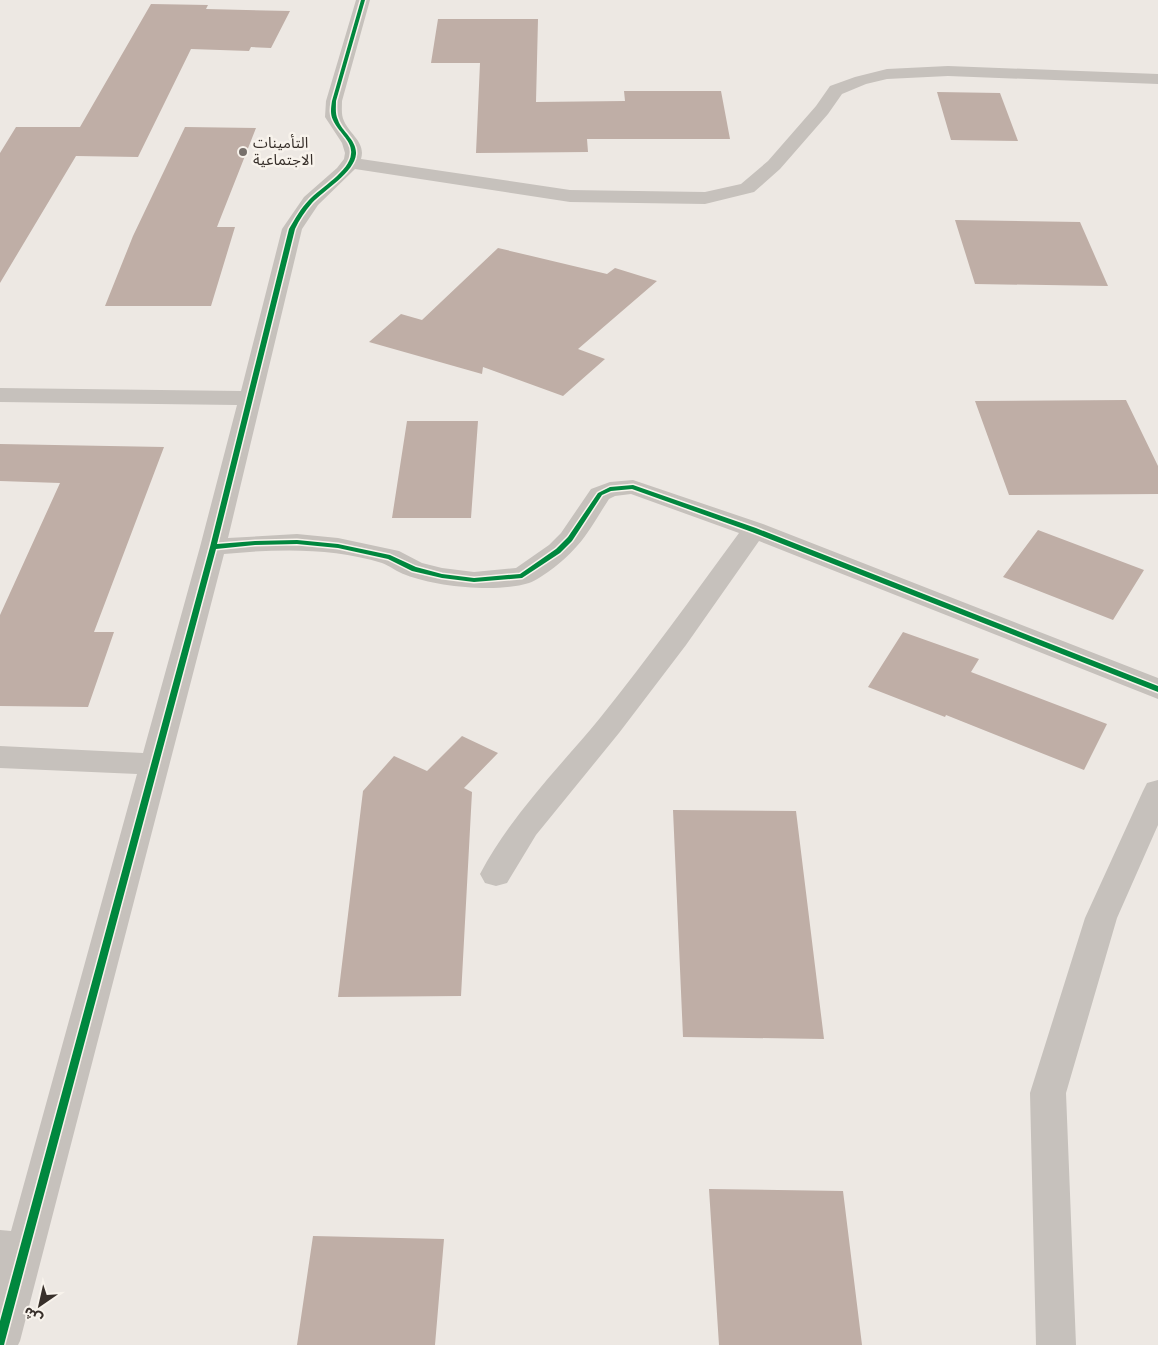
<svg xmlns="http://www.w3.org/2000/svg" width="1158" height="1345" font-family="Cabin,'Noto Sans Arabic',sans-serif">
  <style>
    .building { fill: #bfaea6 }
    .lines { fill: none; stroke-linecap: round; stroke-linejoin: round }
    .minor { fill: #c6c1bc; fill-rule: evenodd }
    .cycleway-casing { stroke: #f8f3ec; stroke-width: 3 }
    .cycleway { fill: #00873e; fill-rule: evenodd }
    .poi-dot { fill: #77706b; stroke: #f8f3ec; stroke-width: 2 }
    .labels { text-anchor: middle; stroke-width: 5; stroke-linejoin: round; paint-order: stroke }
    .far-poi-label { font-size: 15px; fill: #372f2a; stroke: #f8f3ec; text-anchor: start }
  </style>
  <rect width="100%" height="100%" fill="#ede8e3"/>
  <path class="building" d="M151,4L208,5L206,9L290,11L271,48L251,47L249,51L191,49L138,157L76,156L0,283V153L16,127H80Z
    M438,19H538L536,102L625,101L624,91H721L730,139H587L588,152L476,153L480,63H431Z
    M937,92L1000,93L1018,141L951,140Z
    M185,127L256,128L217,227H235L211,306H105L133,236Z
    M955,220L1080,222L1108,286L975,284Z
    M498,248L607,274L615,268L657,281L578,349L605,359L563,396L483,367L482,374L369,342L401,314L422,320Z
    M1126,400L1158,466V494L1009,495L975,401Z
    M407,421H478L471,518H392Z
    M0,444L164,447L94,632H114L88,707L0,706V615L60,483L0,481Z
    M1038,530L1144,570L1113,620L1003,577Z
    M903,632L979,659L971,672L1107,724L1084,770L946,715L945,717L868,687Z
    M462,736L498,753L464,788L472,792L461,996L338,997L363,791L394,756L427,771Z
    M673,810L796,811L824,1039L683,1037Z
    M709,1189L843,1191L862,1345H719Z
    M313,1236L444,1239L435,1345H297Z"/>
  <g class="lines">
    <path class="minor" d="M356,0H370L342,101C342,108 341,115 344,121C350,135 366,142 361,159L570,190L705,192L741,184L768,161L816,106L830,86L855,77L887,69L948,66L1158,74V84L948,76L887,79L866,84L842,94L828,114L780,169L754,192L705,204L570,202L355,169L318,205L302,229L228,538L297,534L338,538L399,551L422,563L442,568L474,572L516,568L549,545L561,533L591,489L610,482L633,480L763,524L1158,678V699L759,541L686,645L619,733L536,835L507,883L496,886L485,883L480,874C511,815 558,769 600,718C648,658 693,596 739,533L631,494L615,496L609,499C599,514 589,533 577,546C567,558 543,578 529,583C497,593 437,587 406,575C397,572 390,566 382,563C331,547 276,549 224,554L20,1341L18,1345H0V1230L11,1231L137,774L0,768V746L143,753L200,547L237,405L0,402V388L241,391L282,229L304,197L337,168L344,159L345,153L342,143L325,117L326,101Z
      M1158,780V825L1117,918L1066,1093L1076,1345H1036L1030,1093L1085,918L1143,791L1147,783Z"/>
    <defs>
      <path id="cycleway" d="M361,0H365L336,101C336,108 335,114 338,120C342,132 357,140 356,154C355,172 324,190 312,203C305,211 299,220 295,229L217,544L255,541L297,540L338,544L390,555L416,567L442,574L474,578L520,574L556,549L568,537L598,493L610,487L633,485L756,528L1158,686V692L752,532L632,489L611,491L602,495L572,541L560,553L522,578L474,582L442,578L412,571L388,559L338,548L297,544L255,545L216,549L5,1341L4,1345H0V1321L210,547L289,229C295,219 301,208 309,200C320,188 350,171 351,154C353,141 338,132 333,120C330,114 331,108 332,101Z"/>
    </defs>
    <use href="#cycleway" class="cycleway-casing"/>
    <use href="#cycleway" class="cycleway"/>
  </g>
  <circle class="poi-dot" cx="243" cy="152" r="5"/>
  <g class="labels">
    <g class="far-poi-label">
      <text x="253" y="148">التأمينات<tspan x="253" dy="17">الاجتماعية</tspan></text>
    </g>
  </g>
  <g transform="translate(40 1305) rotate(214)" stroke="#f8f3ec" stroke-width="4" paint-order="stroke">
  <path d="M0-4L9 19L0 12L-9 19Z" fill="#372f2a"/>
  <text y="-8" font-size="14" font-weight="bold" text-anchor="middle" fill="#372f2a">ش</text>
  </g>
</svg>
